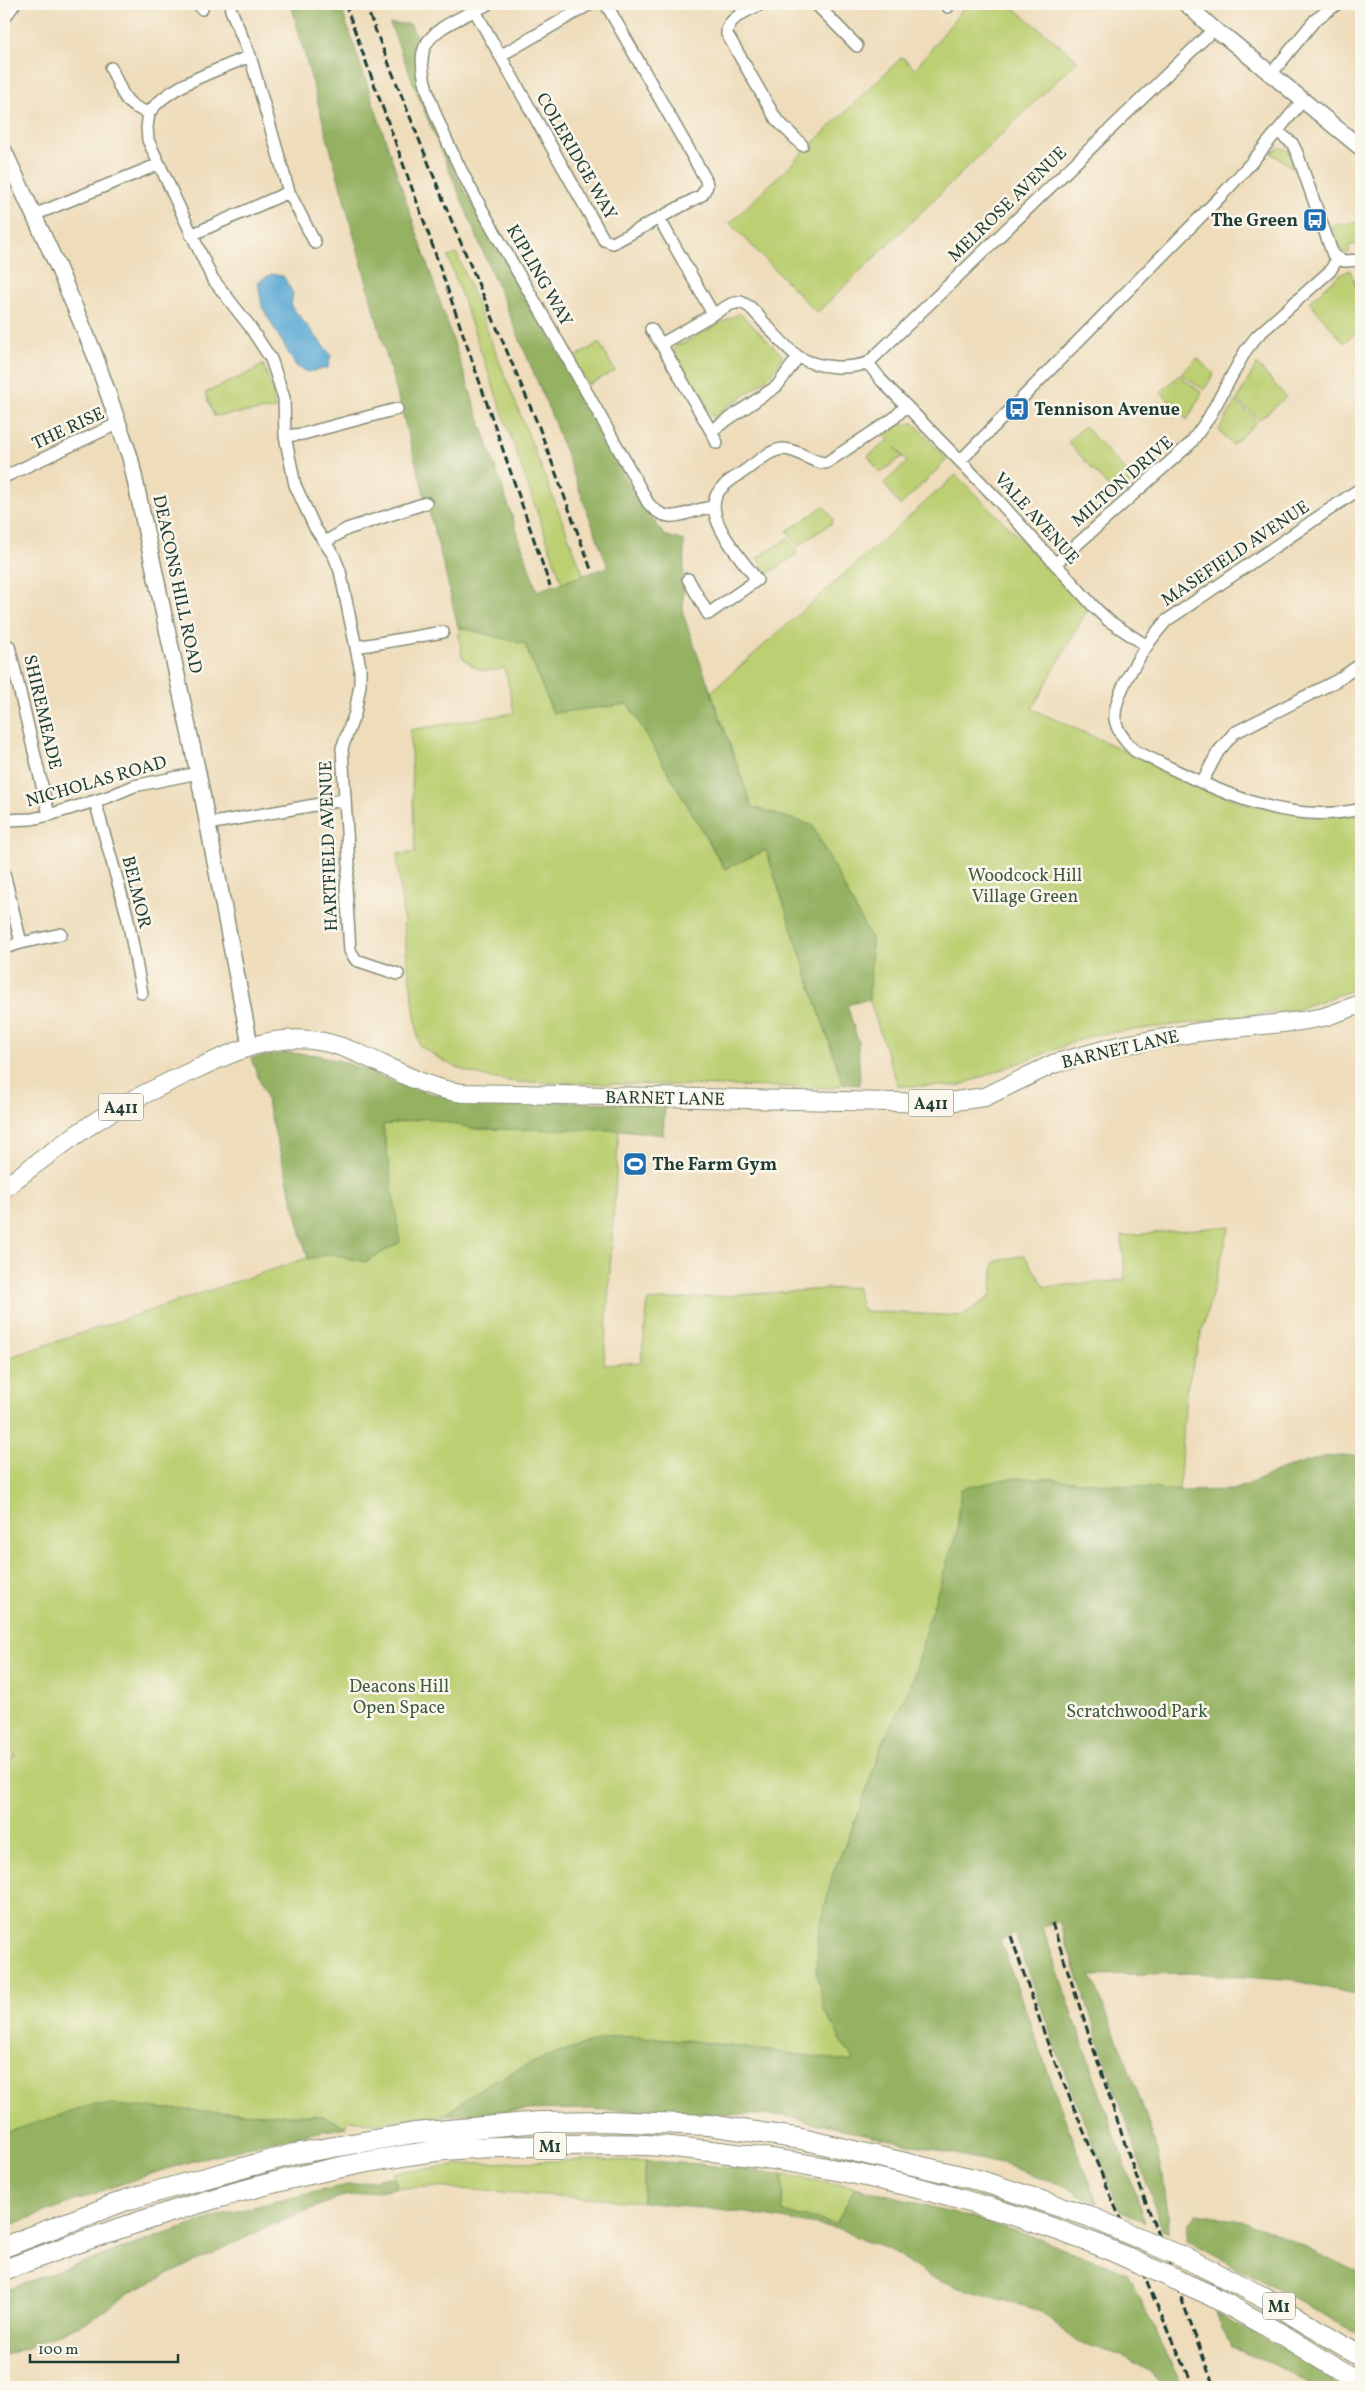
<svg xmlns="http://www.w3.org/2000/svg" width="1365" height="2391" font-family="Vollkorn,serif">
  <style>
    .green { fill: #bccf72; stroke: #6e8653 }
    .forest { fill: #95b264; stroke: #5a784c }
    .water { fill: #5aa9d4; stroke: #3c7384 }
    .lines { fill: none; stroke-linecap: round; stroke-linejoin: round }
    .street-casing { stroke: #868c77; stroke-width: 14 }
    .secondary-casing { stroke: #868c77; stroke-width: 18 }
    .primary-casing { stroke: #868c77; stroke-width: 20 }
    .highway-casing { stroke: #868c77; stroke-width: 22 }
    .street { stroke: #fff; stroke-width: 11 }
    .secondary { stroke: #fff; stroke-width: 15 }
    .primary { stroke: #fff; stroke-width: 18 }
    .highway { stroke: #fff; stroke-width: 20 }
    .rail { stroke: #1f3d34; stroke-width: 3; stroke-dasharray: 8 4; stroke-linecap: butt }
    .highway-bridge-casing { stroke: #868c77; stroke-width: 22; stroke-linecap: butt }
    .highway-bridge { stroke: #fff; stroke-width: 20 }
    .labels { text-anchor: middle; stroke-width: 5; stroke-linejoin: round; paint-order: stroke }
    .shield { fill: #fbf7ec; stroke: #61756b; stroke-width: 1 }
    .shield-label { font-size: 16px; font-weight: bold; fill: #1f3d34 }
    .street-label { font-size: 18px; fill: #1f3d34; stroke: #fbf7ec }
    .poi-label { font-size: 18px; font-weight: bold; fill: #1f3d34; stroke: #fbf7ec; text-anchor: start }
    .park-label { font-size: 18px; fill: #3e5a40; stroke: #fbf7ec }
  </style>
  <rect width="100%" height="100%" fill="#fbf7ec"/>
  <filter id="ink" filterUnits="userSpaceOnUse"><feTurbulence type="fractalNoise" baseFrequency=".02" numOctaves="2"/><feDisplacementMap in="SourceGraphic" scale="10" xChannelSelector="R" yChannelSelector="G"/><feConvolveMatrix kernelMatrix="1 2 1 2 8 2 1 2 1" color-interpolation-filters="sRGB"/></filter>
  <filter id="wash" filterUnits="userSpaceOnUse"><feTurbulence type="fractalNoise" baseFrequency=".0096" numOctaves="4" result="noise"/><feDisplacementMap in="SourceGraphic" scale="20" xChannelSelector="R" yChannelSelector="G"/><feGaussianBlur stdDeviation="1.12" result="paint"/><feColorMatrix in="noise" values="0 0 0 0 0 0 0 0 0 0 0 0 0 0 0 0 0 1.4 0 .05"/><feComposite in="paint" operator="in"/></filter>
  <g filter="url(#wash)">
    <rect width="100%" height="100%" fill="#eedcba"/>
    <path class="green" d="M967,4H1009L1078,60L817,313L730,223L902,57L915,69Z
      M1280,147L1288,150L1297,171L1271,153Z
      M1361,222V244L1349,245V253L1346,254L1338,246L1335,231H1333L1331,225Z
      M457,254L584,576L562,583L448,257Z
      M1350,270L1361,302V328L1344,343L1309,302L1338,276Z
      M740,313L782,355C778,377 740,398 722,410L720,417H713L674,353L676,344H682Z
      M599,343L615,371L588,385L573,358Z
      M1197,358L1214,374L1204,390L1181,374Z
      M263,364L272,389L275,409L214,416L205,393L253,371Z
      M1257,364L1286,397L1259,420L1237,400Z
      M1179,375L1202,393L1187,420L1161,392Z
      M1236,401L1257,422L1232,445L1219,430Z
      M914,423L947,460L900,506L884,483L907,462L895,447L902,457L880,473L868,456L889,440L884,434L898,424Z
      M1084,426L1134,480L1116,495L1068,442Z
      M956,475L1089,607L1032,709L1243,804L1361,814V987L1294,1010L1093,1035L958,1086H898L869,999L872,941L812,825L752,807L711,692Z
      M824,506L833,519L832,523L798,546L787,531Z
      M788,538L797,550L796,555L768,574L757,558Z
      M458,627L525,644L553,713L628,704L724,868L766,850L843,1084L833,1088L519,1082C475,1077 456,1071 419,1045L407,958L397,854L415,853L410,730L514,713L505,668C483,673 479,672 462,657Z
      M426,1118L477,1129H619L604,1365L641,1362L648,1301L856,1287L863,1311L962,1316L991,1296L994,1262L1024,1255L1045,1287L1125,1280L1122,1236L1230,1226L1186,1391L1179,1491L1054,1479L1011,1478L961,1490L957,1532L928,1622L914,1678L881,1747L859,1812L833,1872L824,2011L855,2063L685,2040L615,2036L548,2056L487,2084L443,2116L372,2123L349,2120L346,2127L323,2116L233,2113L24,2127L4,2133V1763L15,1756L4,1738V1359L307,1258L332,1254L365,1262L399,1243L383,1125Z
      M586,2160L646,2161L642,2202L432,2187L397,2188L393,2172L482,2163Z
      M783,2175L855,2187L836,2224L782,2212Z"/>
    <path class="forest" d="M291,4H340L537,591L608,567L553,419L424,110L390,24H410L419,42L416,61L426,100L455,174L582,393L626,481L664,535L684,541L683,614L752,807L812,825L872,941L869,999L847,1005L858,1041L860,1085L843,1084L766,850L725,869L628,704L553,713L525,644L458,627L443,563Z
      M288,1053L317,1055L347,1063L410,1088L456,1100L665,1104L663,1135L622,1130L476,1129L426,1118L383,1125L400,1242L365,1262L332,1254L308,1259L265,1095L251,1058Z
      M1361,1455V2005L1354,1994L1296,1981L1194,1973L1091,1975C1122,2055 1167,2146 1169,2232L1162,2229L1059,1921L1042,1926L1145,2223L1120,2211L1066,2076L1015,1934L1000,1940L1076,2149L1098,2203L1080,2196L1071,2188L1005,2165L784,2116L587,2109L518,2110L443,2116L487,2084L548,2056L615,2036L685,2040L854,2062L824,2011L817,1974L818,1937L833,1872L859,1812L881,1747L914,1678L928,1622L957,1532L961,1489L1011,1478L1054,1479L1179,1491L1234,1490L1281,1470L1324,1457Z
      M95,2104L233,2113L323,2116L346,2127C292,2137 237,2148 183,2164C122,2182 63,2205 4,2228V2133Z
      M646,2161L699,2164L783,2175L782,2212L836,2224L855,2187L955,2213L1038,2238L1127,2273L1183,2387H1164L1149,2371L1123,2356L1078,2342L1040,2311L960,2288L927,2275L890,2250L834,2228L747,2213L642,2202Z
      M394,2176L397,2188L340,2197L272,2225L131,2292L89,2321L26,2348L4,2355V2290L220,2215L328,2189Z
      M1197,2214L1236,2220L1279,2234L1361,2274V2335L1187,2240L1188,2225Z
      M1215,2313L1309,2363L1342,2387H1313L1275,2365L1230,2347Z"/>
    <path class="water" d="M271,274L283,276L293,293L291,306L331,355L328,368L307,372L296,366L262,307L258,282Z"/>
  </g>
  <g filter="url(#ink)">
    <g class="lines">
      <defs>
        <path id="street" d="M198,4L202,9
          M488,4C467,16 429,27 423,52C411,103 520,274 548,324C582,384 616,443 648,503C670,529 686,509 714,507
          M761,4C749,10 726,18 727,34L776,119L802,145
          M816,4L857,46
          M946,4L948,7
          M231,10L250,56
          M475,11L604,240L613,243L702,195L707,186L706,180L606,4
          M500,56L590,4
          M111,68C123,93 122,104 149,113L147,127L148,140L212,278L248,324L271,359L284,398L285,436L295,485L315,528L334,556L340,571L360,667V685L355,713L342,748L349,865L346,886L350,951L356,960L398,974
          M1271,74L1315,20L1337,4
          M149,113C168,85 219,70 250,56L289,192L191,235
          M1277,131L1292,143L1297,153L1333,255L1344,261L1361,260
          M289,192L315,243
          M34,215L159,164
          M660,220L713,314
          M651,329L661,344
          M798,357L777,386L711,431L661,344L731,304L741,302L750,307C763,320 785,349 799,357C819,369 848,369 868,363L1213,30
          M868,363L882,381L997,499L1095,608L1109,621L1147,646
          M711,431L717,443
          M285,436L303,434L397,409
          M960,461L1222,195L1251,163L1303,100
          M4,477L119,423
          M1361,488L1166,621C1149,640 1113,692 1115,719C1117,732 1126,742 1135,751C1206,784 1280,828 1361,809
          M325,542L347,529L426,503
          M1055,564L1190,444L1208,419L1246,350L1257,336L1330,271L1337,259
          M688,579L708,614L757,580C743,560 703,519 717,494C723,484 734,478 743,472C755,464 769,450 783,449C799,449 810,463 826,463L894,418L906,406
          M9,646L49,815
          M356,647L443,632
          M1202,782L1218,752L1234,733L1336,681L1361,664
          M95,801L127,915L142,993
          M4,820L32,819L49,815L108,797L134,786L198,773
          M208,824L343,800
          M4,873L21,943L4,948
          M21,943L61,934"/>
        <path id="secondary" d="M1186,4C1200,15 1210,29 1226,37L1361,148
          M4,15L12,4
          M4,151L57,265L94,353L130,457L198,773L250,1045"/>
        <path id="primary" d="M4,1188C37,1163 70,1137 106,1115C133,1099 162,1085 190,1072C234,1051 275,1032 324,1042C373,1053 412,1087 463,1093L940,1103L985,1097L1053,1064L1118,1046L1199,1032L1301,1021L1324,1017L1361,1004"/>
        <path id="highway" d="M4,2247L129,2199L294,2154L414,2133L540,2122L605,2121L709,2125L802,2139L978,2180L1088,2216
          M1194,2262L1263,2297L1361,2356
          M4,2270C141,2218 283,2172 429,2152C462,2147 497,2147 531,2146C577,2145 625,2142 672,2147C819,2160 964,2193 1101,2246
          M1208,2294L1286,2337L1361,2384"/>
      </defs>
      <use href="#street" class="street-casing"/>
      <use href="#secondary" class="secondary-casing"/>
      <use href="#primary" class="primary-casing"/>
      <use href="#highway" class="highway-casing"/>
      <use href="#street" class="street"/>
      <use href="#secondary" class="secondary"/>
      <use href="#primary" class="primary"/>
      <use href="#highway" class="highway"/>
      <path class="rail" d="M345,4L425,224L550,586
        M365,4L450,217L539,427L592,572
        M1052,1923L1130,2159L1214,2387
        M1011,1936L1051,2053L1150,2290L1194,2387"/>
      <defs>
        <path id="highway-bridge" d="M1088,2216L1194,2262
          M1101,2246L1208,2294"/>
      </defs>
      <use href="#highway-bridge" class="highway-bridge-casing"/>
      <use href="#highway-bridge" class="highway-bridge"/>
    </g>
  </g>
  <defs>
    <symbol id="bus-square" viewBox="-11 -11 22 22"><rect x="-9" y="-9" width="18" height="18" rx="4" fill="#1f6fb2" stroke="#fbf7ec"/><path d="M-5-6H5V4H4V6H2V4H-2V6H-4V4H-5ZM-3.5-4V0h7V-4ZM-3.5 1.2v1.5H-2V1.2ZM2 1.2v1.5H3.5V1.2Z" fill="#fff"/></symbol>
    <symbol id="stadium-square" viewBox="-11 -11 22 22"><rect x="-9" y="-9" width="18" height="18" rx="4" fill="#1f6fb2" stroke="#fbf7ec"/><path d="M0-5a6.5 5 0 1 0 0 10a6.5 5 0 1 0 0-10ZM-3.5-1.8h7v3.6h-7Z" fill="#fff"/></symbol>
  </defs>
  <g fill-rule="evenodd">
    <use href="#bus-square" x="1301" y="206" width="28" height="28"/>
    <use href="#bus-square" x="1003" y="395" width="28" height="28"/>
    <use href="#stadium-square" x="621" y="1150" width="28" height="28"/>
  </g>
  <g class="labels">
    <g class="shield">
      <rect x="908.5" y="1089.5" width="45" height="27" rx="4"/>
      <rect x="98.5" y="1093.5" width="45" height="27" rx="4"/>
      <rect x="534" y="2132.5" width="32" height="27" rx="4"/>
      <rect x="1263" y="2292.5" width="32" height="27" rx="4"/>
    </g>
    <g class="shield-label">
      <text x="931" y="1109">A411</text>
      <text x="121" y="1113">A411</text>
      <text x="550" y="2152">M1</text>
      <text x="1279" y="2312">M1</text>
    </g>
    <g class="street-label">
      <text transform="translate(577 156) rotate(60)" y="6">COLERIDGE WAY</text>
      <text transform="translate(1007 204) rotate(-44)" y="6">MELROSE AVENUE</text>
      <text transform="translate(540 275) rotate(60)" y="6">KIPLING WAY</text>
      <text transform="translate(68 428) rotate(-25)" y="6">THE RISE</text>
      <text transform="translate(1122 481) rotate(-41)" y="6">MILTON DRIVE</text>
      <text transform="translate(1037 518) rotate(48)" y="6">VALE AVENUE</text>
      <text transform="translate(1235 553) rotate(-34)" y="6">MASEFIELD AVENUE</text>
      <text transform="translate(178 584) rotate(78)" y="6">DEACONS HILL ROAD</text>
      <text transform="translate(43 712) rotate(77)" y="6">SHIREMEADE</text>
      <text transform="translate(96 781) rotate(-16)" y="6">NICHOLAS ROAD</text>
      <text transform="translate(328 846) rotate(-92)" y="6">HARTFIELD AVENUE</text>
      <text transform="translate(137 892) rotate(76)" y="6">BELMOR</text>
      <text transform="translate(1120 1049) rotate(-13)" y="6">BARNET LANE</text>
      <text transform="translate(665 1098) rotate(1)" y="6">BARNET LANE</text>
    </g>
    <g class="poi-label">
      <text x="1298" y="226" text-anchor="end">The Green</text>
      <text x="1034" y="415">Tennison Avenue</text>
      <text x="652" y="1170">The Farm Gym</text>
    </g>
    <g class="park-label">
      <text x="1025" y="881">Woodcock Hill<tspan x="1025" dy="21">Village Green</tspan></text>
      <text x="399" y="1692">Deacons Hill<tspan x="399" dy="21">Open Space</tspan></text>
      <text x="1137" y="1717">Scratchwood Park</text>
    </g>
  </g>
  <rect width="1365" height="2391" fill="none" stroke="#fbf7ec" stroke-width="20"/>
  <path d="M30 2354v8h148v-8" fill="none" stroke="#1f3d34" stroke-width="2.5"/>
  <text x="38" y="2354" font-size="15" fill="#1f3d34" stroke="#fbf7ec" stroke-width="4" paint-order="stroke">100 m</text>
</svg>
